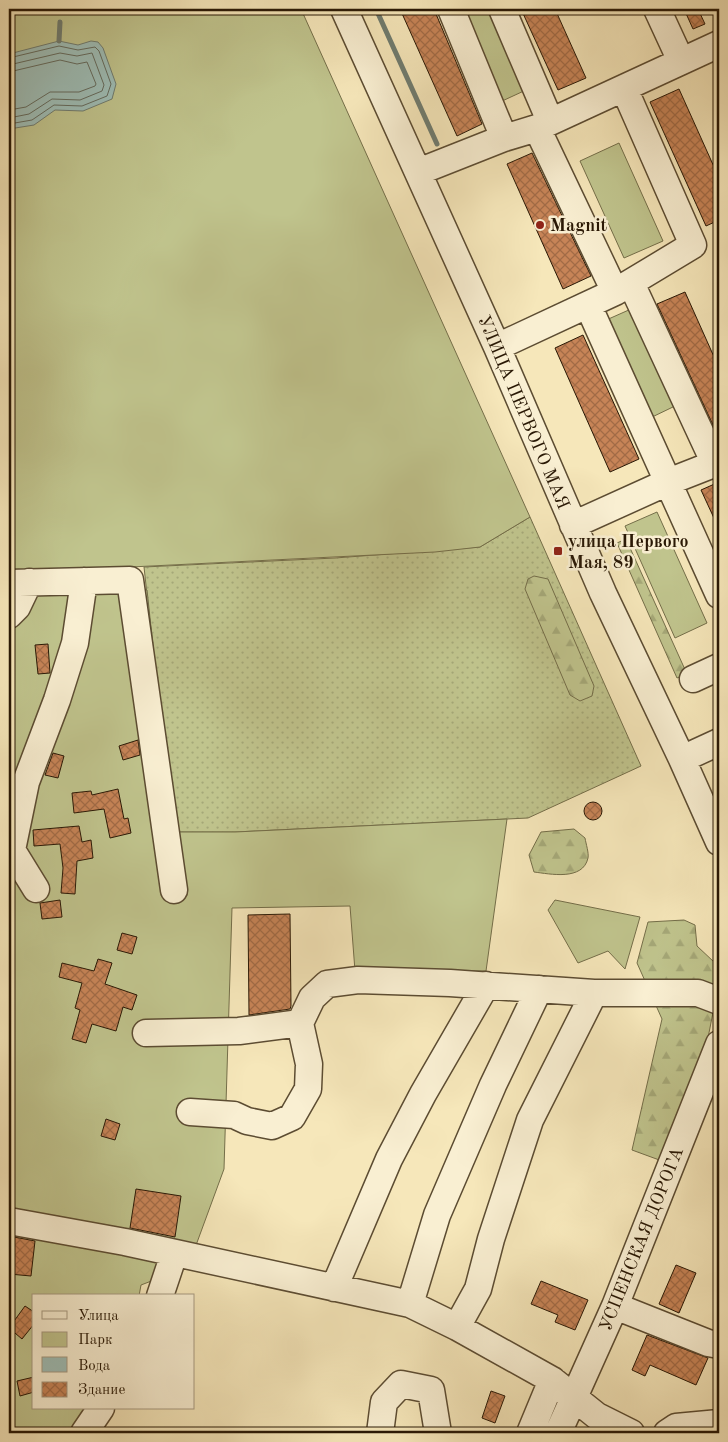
<svg xmlns="http://www.w3.org/2000/svg" width="728" height="1442" font-family="'Old Standard TT',serif">
  <style>
    .grass { fill: url(#grass-dots); stroke: #746e49 }
    .forest { fill: url(#forest-firs); stroke: #746e49 }
    .green { fill: #c0c48d; stroke: #746e49 }
    .water { fill: #9ebeb7; stroke: #6f7c70 }
    .lines { fill: none; stroke-linecap: round; stroke-linejoin: round }
    .shore { stroke: #646b5e; stroke-width: 1 }
    .stream { stroke: #6f7c70; stroke-width: 5 }
    .building { fill: url(#building-cross-hatch); stroke: #291805 }
    .minor-casing { stroke: #5c4c32; stroke-width: 29 }
    .minor { stroke: #f9efd2; stroke-width: 26 }
    .poi-dot { fill: #8f2418; stroke: #f9efd2; stroke-width: 2 }
    .labels { text-anchor: middle; stroke-width: 5; stroke-linejoin: round; paint-order: stroke }
    .poi-label { font-size: 18px; font-weight: bold; fill: #291805; stroke: #f9efd2; text-anchor: start }
    .street-label { font-size: 18px; fill: #291805; stroke: #f9efd2 }
  </style>
  <defs>
    <pattern id="grass-dots" width="8" height="8" patternUnits="userSpaceOnUse" patternTransform="scale(1.25)"><rect width="8" height="8" fill="#c0c48d"/><path d="M2 2h.1M6 6h.1" fill="none" stroke="#a5a878" stroke-width="1.8" stroke-linecap="round"/></pattern>
    <pattern id="forest-firs" width="22" height="20" patternUnits="userSpaceOnUse" patternTransform="scale(1.25)"><rect width="22" height="20" fill="#c0c48d"/><path d="M5 1l3.5 6h-7zM16 11l3.5 6h-7z" fill="#a5a878"/></pattern>
    <pattern id="building-cross-hatch" width="8" height="8" patternUnits="userSpaceOnUse" patternTransform="scale(1.25)"><rect width="8" height="8" fill="#c78457"/><path d="M0 0l8 8M0 8l8-8" fill="none" stroke="#a26b46"/></pattern>
  </defs>
  <rect width="100%" height="100%" fill="#f6e7ba"/>
  <filter id="stains"><feTurbulence type="fractalNoise" baseFrequency=".004" numOctaves="4"/><feColorMatrix values="0 0 0 0 .2 0 0 0 0 .09 0 0 0 0 .02 0 0 0 .5 -.17"/></filter>
  <radialGradient id="worn" r=".72"><stop offset=".6" stop-color="#630" stop-opacity="0"/><stop offset="1" stop-color="#630" stop-opacity=".3"/></radialGradient>
  <path class="grass" d="M530,517L641,766L528,818L235,832H173L144,567L335,558L480,547Z"/>
  <path class="forest" d="M626,539L687,674L677,678L617,543Z
    M534,576L548,579L594,686L592,696L580,701L570,695L525,589L528,579Z
    M574,829L585,838C586,844 589,853 588,858C583,881 550,874 534,872L529,855L541,832Z
    M684,920L695,925L697,946L714,962L719,982L706,1048L662,1161L632,1150L662,1019L637,963L648,922Z"/>
  <path class="green" d="M9,9H301L530,517L480,547L435,552L9,573Z
    M458,9H489L526,90L500,102Z
    M619,143L663,241L624,258L580,161Z
    M631,309L675,406L648,419L604,321Z
    M657,512L707,623L675,638L625,526Z
    M147,590L173,832H235L507,819L486,971H355L350,906L232,908L224,1169L188,1267L141,1285L139,1296H34V1408H89L75,1433H9V593Z
    M555,900L640,917L625,969L608,951L578,963L548,910Z"/>
  <path class="water" d="M59,41L78,45L91,41L98,42L103,48L116,84L112,99L83,111L55,110L34,125L9,129V54Z"/>
  <g class="lines">
    <path class="shore" d="M9,58L59,46L78,50L95,47L99,51L111,84L107,96L82,106L54,105L32,120L9,124
      M9,65L60,53L77,56L92,53L104,85L102,91L80,100L52,99L29,114L9,118
      M9,72L60,60L77,64L87,62L96,84L95,86L79,92H50L26,107L9,110"/>
    <path class="stream" d="M376,9L437,144
      M59,41L60,22"/>
  </g>
  <path class="building" d="M400,9H434L482,124L457,136Z
    M521,9H555L586,78L558,90Z
    M684,9H698L705,24L693,29Z
    M679,89L719,178V220L706,226L650,102Z
    M532,153L591,276L563,289L507,164Z
    M685,292L719,368V438L657,304Z
    M583,335L639,459L610,472L555,348Z
    M719,482V529L701,490Z
    M48,644L50,673L38,674L35,645Z
    M138,740L140,755L123,760L119,746Z
    M53,753L64,756L58,778L45,775Z
    M118,789L124,819L128,818L131,833L110,838L104,809L74,813L72,793L91,791L92,795Z
    M584 811a9 9 0 1 1 18 0a9 9 0 1 1-18 0Z
    M79,826L82,842L91,840L93,858L77,861L75,894L61,893L63,868L60,844L34,846L33,830Z
    M60,900L62,917L42,919L40,903Z
    M290,914L291,1006L290,1009L249,1015L248,915Z
    M122,933L137,937L132,954L117,950Z
    M98,959L112,963L105,984L137,995L132,1010L123,1007L116,1031L92,1024L86,1043L72,1039L80,1010L75,1008L82,983L59,977L62,963L94,971Z
    M106,1119L120,1124L115,1140L101,1136Z
    M136,1189L181,1196L175,1237L130,1228Z
    M9,1236L35,1241L31,1276L9,1274Z
    M676,1265L696,1273L679,1313L659,1304Z
    M541,1281L588,1300L575,1330L555,1322L558,1315L531,1304Z
    M25,1306L34,1312V1324L22,1339L9,1328Z
    M647,1335L708,1358L696,1385L650,1365L645,1376L632,1370Z
    M34,1377V1392L20,1396L17,1381Z
    M491,1391L505,1396L495,1423L482,1418Z"/>
  <g class="lines">
    <defs>
      <path id="minor" d="M344,9L497,347L603,593L682,759L719,842
        M451,9L504,138
        M502,9L550,121
        M657,9L681,61
        M537,128L615,292
        M418,172L504,138L537,128L719,44
        M631,283L715,464
        M588,305L719,595
        M497,347L615,292L693,245L624,88
        M573,525L668,482L719,462
        M9,583L130,580L174,890
        M9,615L17,607L29,582
        M693,679L719,667
        M682,759L719,742
        M36,889L12,850L26,782L57,700L75,643L84,581
        M146,1033L239,1031L300,1023L312,998L327,984L358,980L450,983L594,993H698L719,1001
        M190,1112L234,1115L247,1121L272,1126L292,1117L308,1089L309,1064L300,1023
        M9,1221L125,1242L410,1304L457,1327L552,1380L597,1416L631,1433
        M334,1288L389,1159L423,1094L486,985
        M160,1296L174,1254
        M410,1304L437,1215L493,1085L539,989
        M615,1306L708,1343L719,1345
        M457,1327L478,1289L491,1239L530,1120L594,993
        M84,1433L101,1408
        M380,1433L384,1402L401,1384L431,1390L438,1433
        M530,1433L552,1380
        M558,1433L615,1306L719,1044
        M667,1433L676,1427L719,1423"/>
    </defs>
    <use href="#minor" class="minor-casing"/>
    <use href="#minor" class="minor"/>
  </g>
  <g class="poi-dot">
    <circle cx="540" cy="225" r="5"/>
    <rect x="553" y="546" width="10" height="10" rx="2.5"/>
  </g>
  <g class="labels">
    <g class="poi-label">
      <text x="550" y="231">Magnit</text>
      <text x="568" y="547">улица Первого<tspan x="568" dy="21">Мая, 89</tspan></text>
    </g>
    <g class="street-label">
      <text transform="translate(524 412) rotate(67)" y="6">УЛИЦА ПЕРВОГО МАЯ</text>
      <text transform="translate(641 1239) rotate(-68)" y="6">УСПЕНСКАЯ ДОРОГА</text>
    </g>
  </g>
  <rect width="728" height="1442" fill="none" stroke="#f6e7ba" stroke-width="30"/>
  <rect x="10" y="10" width="708" height="1422" fill="none" stroke="#291805" stroke-width="2.5"/>
  <rect x="15" y="15" width="698" height="1412" fill="none" stroke="#291805"/>
  <rect x="32" y="1294" width="162" height="115" fill="#f9efd2" stroke="#a69980"/>
  <rect x="42" y="1311" width="25" height="8" fill="#f9efd2" stroke="#a69980"/>
  <text x="78" y="1320" font-size="15" fill="#291805">Улица</text>
  <rect x="42" y="1332" width="25" height="15" fill="#c0c48d" stroke="#a69980"/>
  <text x="78" y="1344" font-size="15" fill="#291805">Парк</text>
  <rect x="42" y="1357" width="25" height="15" fill="#9ebeb7" stroke="#a69980"/>
  <text x="78" y="1370" font-size="15" fill="#291805">Вода</text>
  <rect x="42" y="1382" width="25" height="15" fill="url(#building-cross-hatch)" stroke="#a69980"/>
  <text x="78" y="1394" font-size="15" fill="#291805">Здание</text>
  <rect width="100%" height="100%" filter="url(#stains)"/>
  <rect width="100%" height="100%" fill="url(#worn)"/>
</svg>
